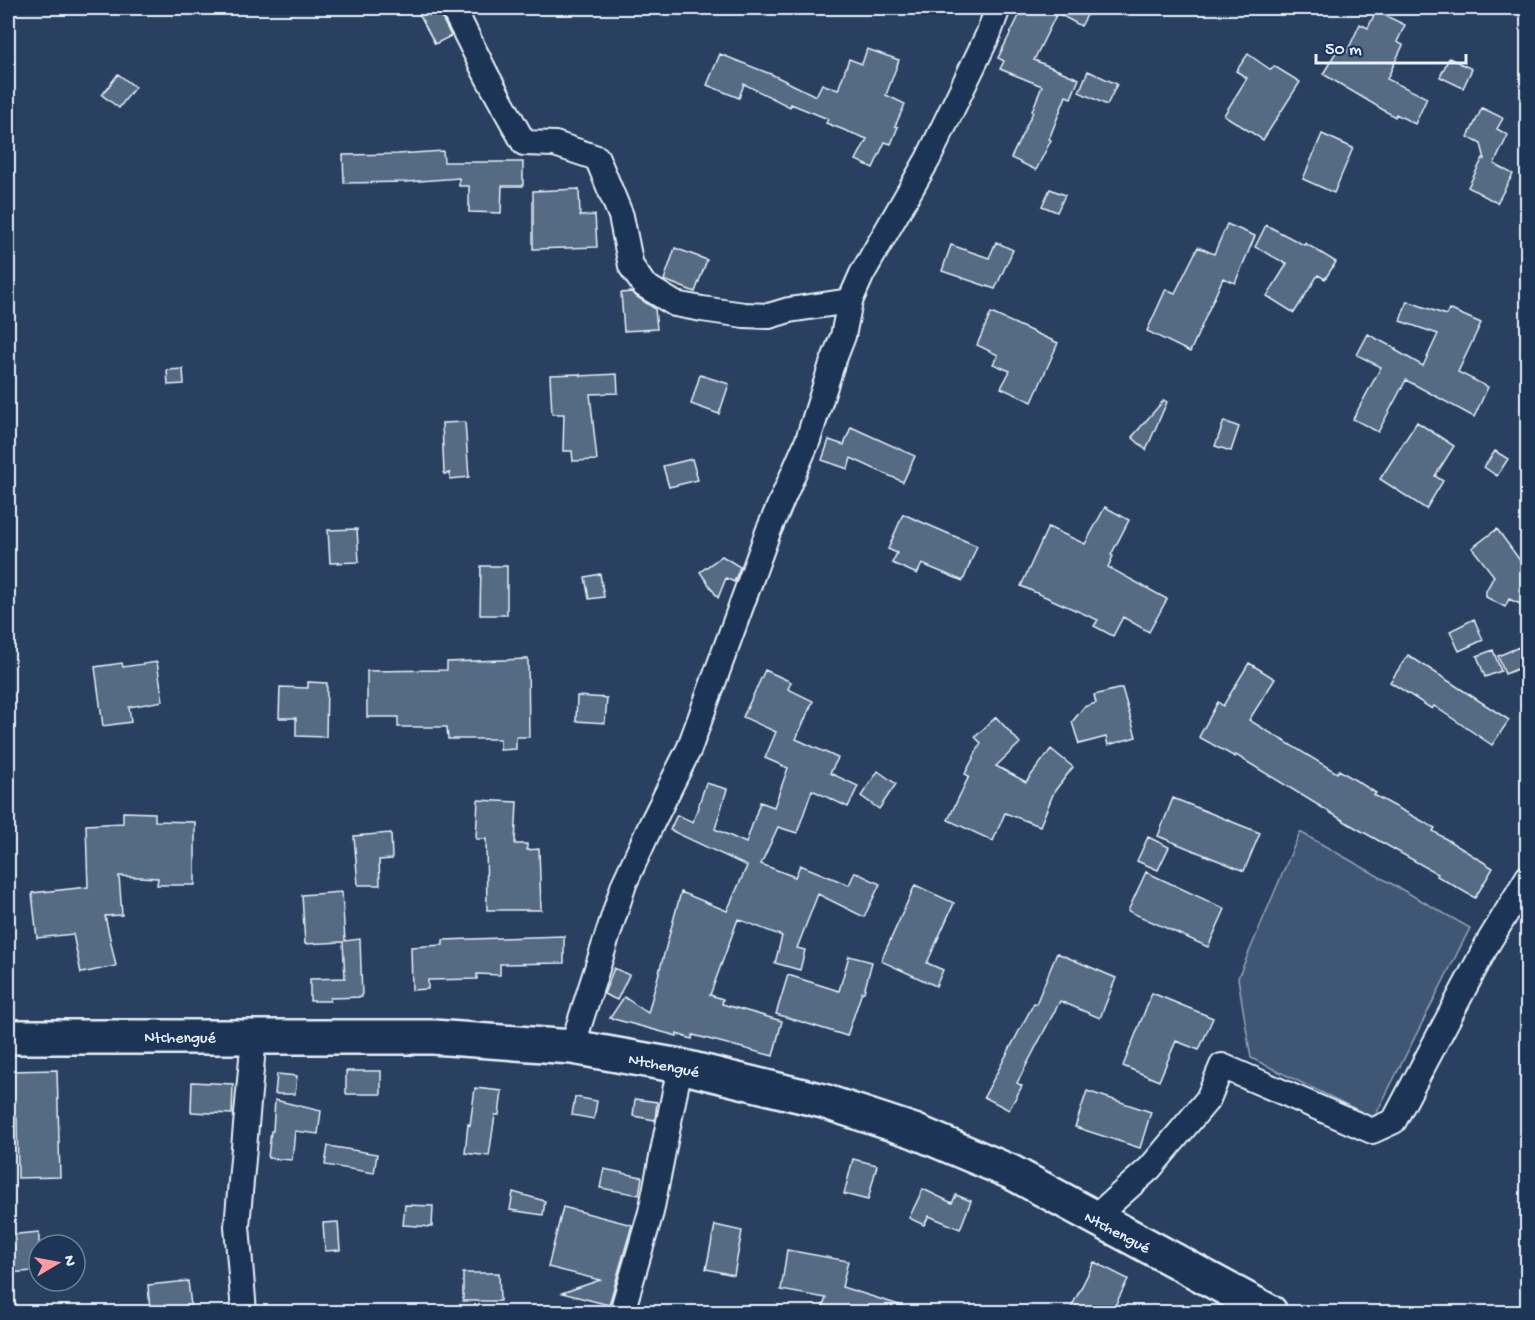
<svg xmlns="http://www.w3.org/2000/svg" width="1535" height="1320" font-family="'Gochi Hand',sans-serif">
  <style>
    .green { fill: #415774; stroke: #94a4b6; stroke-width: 1.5 }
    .building { fill: #556a83; stroke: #e8f1f8; stroke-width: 1.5 }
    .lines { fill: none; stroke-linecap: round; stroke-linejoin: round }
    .street-casing { stroke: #e8f1f8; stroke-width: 28 }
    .primary-casing { stroke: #e8f1f8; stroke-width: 38 }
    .street { stroke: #1d3557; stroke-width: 24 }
    .primary { stroke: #1d3557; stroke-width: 33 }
    .labels { text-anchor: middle; stroke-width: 4.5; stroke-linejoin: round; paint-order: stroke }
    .street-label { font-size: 16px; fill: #e8f1f8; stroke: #1d3557 }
  </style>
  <rect width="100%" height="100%" fill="#294061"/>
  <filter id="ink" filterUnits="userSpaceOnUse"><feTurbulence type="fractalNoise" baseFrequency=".0167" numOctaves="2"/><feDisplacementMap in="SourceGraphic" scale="12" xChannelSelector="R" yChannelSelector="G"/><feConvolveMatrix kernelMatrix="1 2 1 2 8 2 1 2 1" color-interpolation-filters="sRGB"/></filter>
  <g filter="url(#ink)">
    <path class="green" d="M1300,832L1470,928L1374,1118L1251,1058L1238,978Z"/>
    <path class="building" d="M430,8H439L440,14L451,36L435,44L419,14Z
      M1023,8H1042L1056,15L1034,60L1079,79L1071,98L1066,96L1049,139L1051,140L1036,170L1011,158L1033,112L1032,111L1042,86L1000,69L1004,61L998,58Z
      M1048,8H1091L1081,26Z
      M1376,11L1405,25L1397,42L1403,45L1387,79L1427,98L1415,124L1396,114L1395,117L1323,74L1339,47L1347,52L1360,24L1368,28Z
      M867,49L899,60L886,95L905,104L895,126L898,127L891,144L885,142L873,168L856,160L867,139L826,123L828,119L791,104L790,107L744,84L739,98L707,85L720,54L773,75L816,96L822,84L838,90L849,59L862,64Z
      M1248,54L1271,70L1274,66L1300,82L1263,140L1224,115L1247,78L1236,71Z
      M1449,58L1472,69L1463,88L1440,77Z
      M1088,71L1117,84L1107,105L1079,92Z
      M118,74L135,87L119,108L102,95Z
      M1482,108L1503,118L1497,129L1508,135L1494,164L1513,174L1497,203L1468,187L1483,158L1485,159L1481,144L1468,137Z
      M1322,134L1353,148L1334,193L1303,179Z
      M443,151L444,162H523V186H502L501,213L469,212V186H459V178L406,182L344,183L343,155L398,154Z
      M579,189L580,216L595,215L597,247L533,249V191Z
      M1050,189L1065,195L1057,212L1042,206Z
      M1227,224L1255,236L1235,283L1223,278L1190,352L1147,331L1166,289L1175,293L1198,247L1214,254Z
      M1266,225L1304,245L1305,243L1336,262L1325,279L1318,275L1294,313L1267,296L1287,264L1255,247Z
      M996,242L1013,250L995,289L942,271L951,245L989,258Z
      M675,248L707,260L695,292L664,280Z
      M631,292L637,297L655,309L657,329L624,331L621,293Z
      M1407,301L1446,315L1449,309L1481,323L1458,372L1488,387L1474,417L1406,380L1378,432L1353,419L1381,367L1357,355L1368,334L1396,349L1395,350L1423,366L1438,334L1400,321Z
      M991,313L1058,343L1032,402L1001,388L1010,371L993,364L998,355L977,345Z
      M183,369L184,384L168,385L167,370Z
      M580,374V376L617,374L618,393L590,394L597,460L573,461L572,451H563L564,414H552L550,375Z
      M700,375L729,384L719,414L691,404Z
      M1164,400L1167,402L1146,450L1132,437Z
      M1224,421L1239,427L1231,451L1215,446Z
      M465,422L469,477L450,479V473L444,474L442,423Z
      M1417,422L1454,446L1435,476L1443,481L1426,509L1380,479Z
      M851,427L915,456L903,482L851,458L848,469L822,460L829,440L844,445Z
      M1495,451L1508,459L1497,476L1484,467Z
      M692,459L698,480L669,487L663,466Z
      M1105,507L1129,520L1111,555L1113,556L1108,567L1167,599L1149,632L1123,617L1113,636L1094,626L1098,620L1021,586L1048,527L1085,544Z
      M903,514L977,546L963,581L922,564L917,574L892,563L897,553L888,549Z
      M357,529L359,562L330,563L328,530Z
      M1497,529L1527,570V607L1509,599L1505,607L1486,597V591L1494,576L1472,548Z
      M722,556L740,567L734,582L726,578L718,598L700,572Z
      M481,566H507V615H480Z
      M600,574L604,597L589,599L585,577Z
      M1474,619L1483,640L1459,651L1450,631Z
      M1519,647L1527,665L1505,674L1498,656Z
      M1493,650L1501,671L1485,677L1477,656Z
      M1408,655L1509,720L1492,745L1434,706L1432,709L1390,682Z
      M528,659L529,737H516V749L500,750V739H448L447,727H398V717H367V671L447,670V662Z
      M157,662L163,701L129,707L131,722L103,726L95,667L122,663L123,667Z
      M1249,663L1275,679L1249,720L1337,773L1339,770L1376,793L1374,795L1435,828L1433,831L1493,868L1475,898L1437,876L1438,874L1349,824L1236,755L1235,757L1199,737L1218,702L1223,706Z
      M765,670L791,682L788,689L813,701L796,739L838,758L830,773L858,786L848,807L812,790L797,833L778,827L761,864L795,877L800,865L849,885L855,872L880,884L864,917L818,894L797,948L805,950L800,970L775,963L782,936L738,919L710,995L723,999L722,1004L782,1021L773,1056L693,1035L692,1039L677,1034V1036L610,1018L624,997L648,1013L681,892L727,911L747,866L670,830L677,815L693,822L706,783L727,789L715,829L746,843L760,802L774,807L788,768L765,758L776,732L743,717Z
      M308,682L327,683L326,737L296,736V718H279L280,687L308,688Z
      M1122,688L1136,737L1108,745L1106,737L1079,744L1072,722L1084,707L1096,703L1094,695Z
      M577,696L607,698L605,723L576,721Z
      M996,717L1020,743L996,766L1026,782L1051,749L1073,767L1054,792L1040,826L1005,813L993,841L948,820L969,776L965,774L981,743L975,737Z
      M878,771L896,784L879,809L861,796Z
      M1173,798L1260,833L1244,871L1158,836Z
      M478,800L517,802L515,844H527V850L539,849L541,910H487L486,839H476Z
      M123,812L155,813V821L195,822V885H157L158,878L119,876L122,915L105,916L116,966L81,973L73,934L37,938L32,893L88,887L86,825L123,823Z
      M391,833L392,859L379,860L380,885H358L354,836Z
      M1148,837L1169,847L1158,870L1137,861Z
      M1146,872L1225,909L1208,947L1128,911Z
      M915,885L954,903L927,963L943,970L936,986L881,961Z
      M342,892L345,941L360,939L362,997L330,998V1001H310V979L345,978L343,942L305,944L302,895Z
      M564,936V963L500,964V975L477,974V979L428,980V989L412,990L411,947L443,945V940Z
      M1057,953L1116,978L1100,1018L1060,1001L1017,1083L1022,1086L1009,1110L984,1097L1034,1003L1036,1004Z
      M849,956L872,962L864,992H862L847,1036L776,1014L788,975L839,991Z
      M614,968L629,975L617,1000L604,994Z
      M1152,993L1213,1018L1199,1050L1176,1041L1159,1081L1123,1066Z
      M57,1070L60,1177L18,1178L17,1118L8,1119V1071Z
      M346,1071H381V1094H346Z
      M277,1074L297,1076L295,1094H275Z
      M192,1082L233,1084L232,1114L191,1112Z
      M475,1088L502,1091L499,1115H495L489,1156L465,1153L468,1124L470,1125Z
      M1087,1091L1151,1112L1140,1148L1075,1127Z
      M575,1097L597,1101L594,1119L572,1115Z
      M635,1099L657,1102L655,1120L633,1116Z
      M275,1100L321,1111L318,1134L295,1131L292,1160L268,1158L271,1131H273Z
      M328,1146L377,1154L374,1173L325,1165Z
      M853,1159L877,1165L868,1200L844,1194Z
      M604,1169L642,1177L639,1195L600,1188Z
      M923,1189L952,1203L956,1195L971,1201L960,1229L929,1216L924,1225L909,1218Z
      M513,1192L545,1201L543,1215L510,1210Z
      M405,1205L433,1206L432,1227L403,1225Z
      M563,1207L632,1225L609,1305L562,1293L600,1280L548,1267Z
      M338,1222L340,1250L325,1251L323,1223Z
      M715,1225L742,1231L734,1275L706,1269Z
      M39,1232V1253H32L33,1271L9,1273L8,1235Z
      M787,1250L848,1261L842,1287L912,1309L911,1312H821L826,1298L781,1290Z
      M1094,1262L1128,1279L1112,1312H1069Z
      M463,1273H499L500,1301H463Z
      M188,1281L191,1306L150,1310L148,1285Z"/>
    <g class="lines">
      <defs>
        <path id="street" d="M453,8L487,76L524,143L555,144L597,158L621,216L631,266L644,285L675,304L702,309L744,315L769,316L789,310L850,301
          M572,1047L624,884L652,823L689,749L768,532L808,440L831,367L843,336L850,301L862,274L928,159L988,35L998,8
          M1094,1218L1150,1168L1208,1099L1222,1066L1372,1131L1394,1121L1488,943L1528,877
          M244,1312L237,1226L254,1036
          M622,1312L651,1212L680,1066"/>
        <path id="primary" d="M8,1037H433L572,1047L680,1066L823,1101L914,1131L1011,1172L1270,1312"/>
      </defs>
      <use href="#street" class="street-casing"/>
      <use href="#primary" class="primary-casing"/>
      <use href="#street" class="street"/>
      <use href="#primary" class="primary"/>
    </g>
  </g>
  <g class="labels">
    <g class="street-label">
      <text x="180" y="1042">Ntchengué</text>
      <text transform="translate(664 1064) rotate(11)" y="6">Ntchengué</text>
      <text transform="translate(1118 1231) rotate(28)" y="6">Ntchengué</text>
    </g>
  </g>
  <rect width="1535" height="1320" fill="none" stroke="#1d3557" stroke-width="30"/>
  <rect x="15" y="15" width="1505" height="1290" fill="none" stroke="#e8f1f8" stroke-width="2" filter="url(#ink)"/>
  <g transform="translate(57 1263) rotate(80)"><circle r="28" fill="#1d3557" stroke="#6e8097" stroke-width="1.5"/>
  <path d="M0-4.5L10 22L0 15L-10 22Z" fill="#ff9aa2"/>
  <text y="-9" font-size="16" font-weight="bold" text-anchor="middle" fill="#e8f1f8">N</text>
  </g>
  <path d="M1316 54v9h150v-9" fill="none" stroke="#e8f1f8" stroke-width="3"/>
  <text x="1325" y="54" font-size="18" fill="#e8f1f8" stroke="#1d3557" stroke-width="4.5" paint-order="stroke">50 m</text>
</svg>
